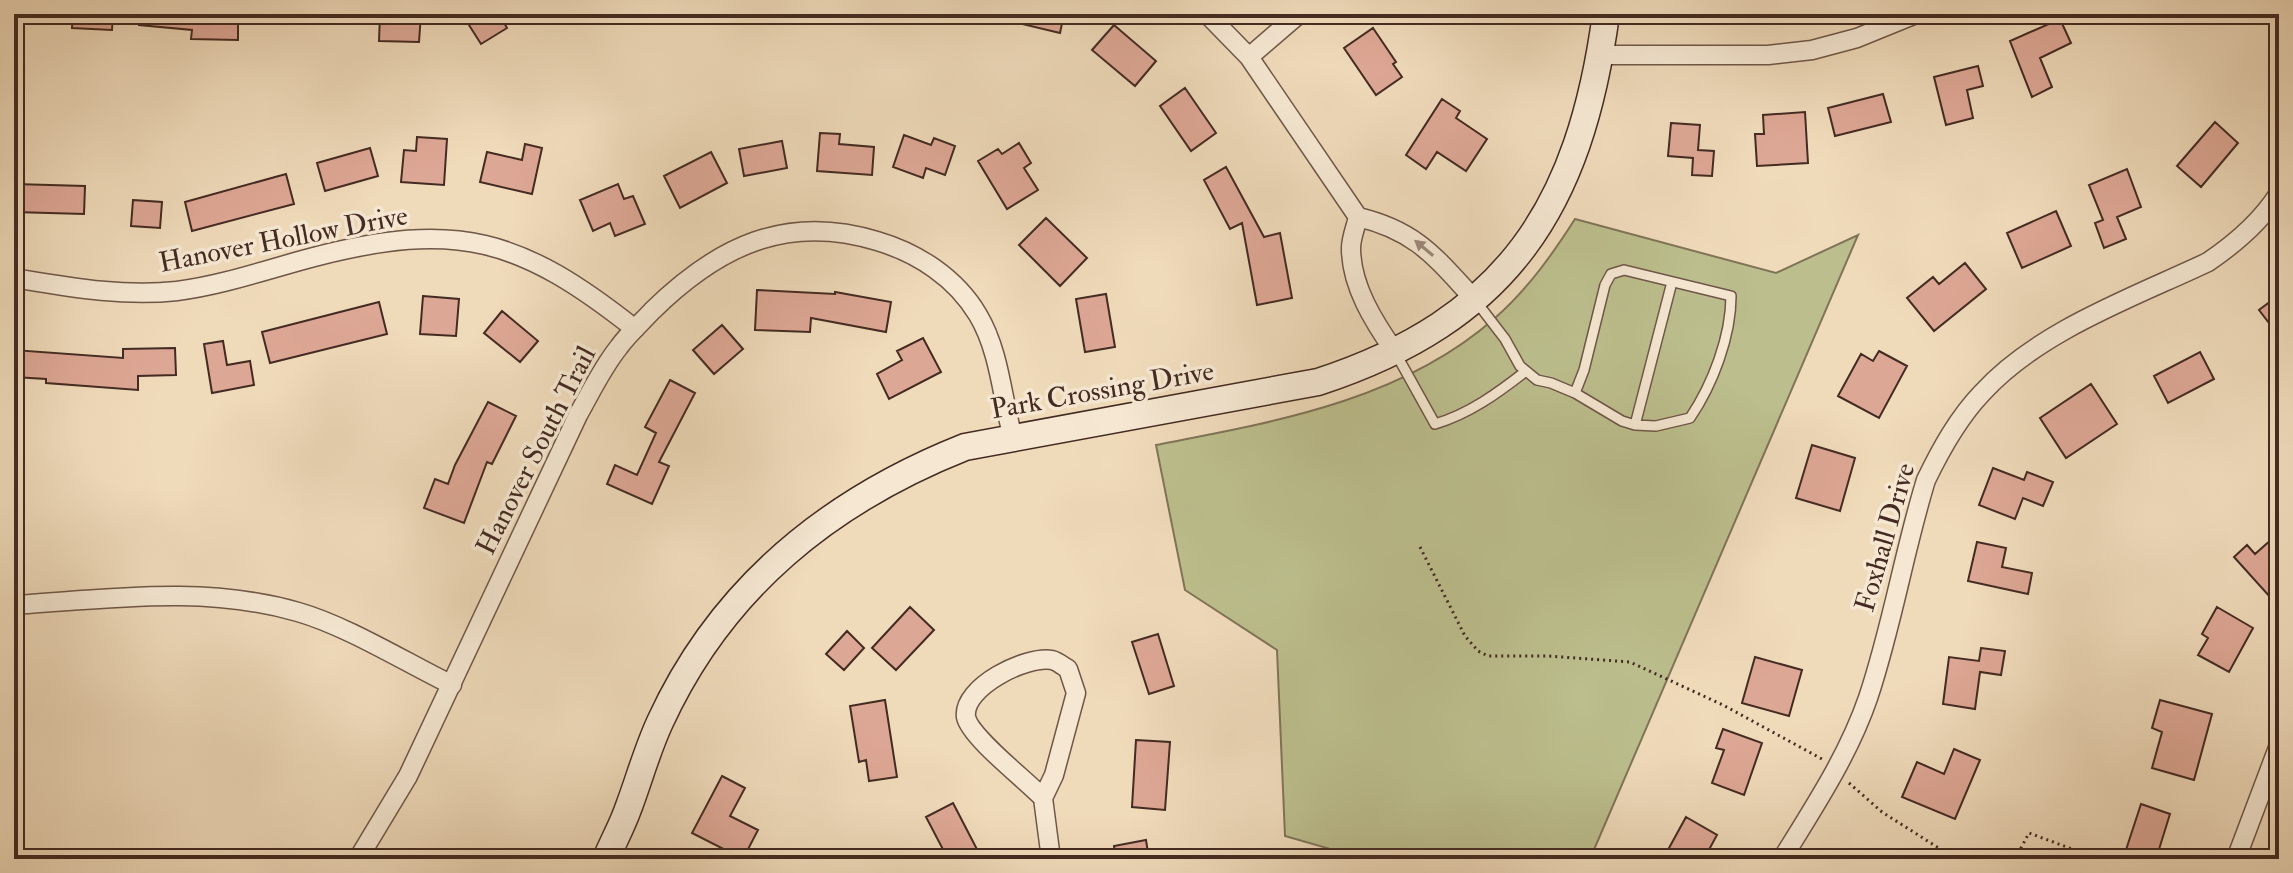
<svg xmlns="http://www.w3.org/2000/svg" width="2293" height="873" font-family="'IM FELL Double Pica',serif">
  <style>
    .green { fill: #bcbe8d; stroke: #807458; stroke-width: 2 }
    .building { fill: #dda795; stroke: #442b22; stroke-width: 2 }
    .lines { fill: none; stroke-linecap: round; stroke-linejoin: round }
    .lane-casing { stroke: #6f5748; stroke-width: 12 }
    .street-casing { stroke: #6f5748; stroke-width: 21 }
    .secondary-casing { stroke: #442b22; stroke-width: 29 }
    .path { stroke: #442b22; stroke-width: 3; stroke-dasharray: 2 4; stroke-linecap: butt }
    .lane { stroke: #f5e7d2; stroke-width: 9 }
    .street { stroke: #f5e7d2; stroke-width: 18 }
    .secondary { stroke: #f5e7d2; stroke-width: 26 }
    .oneway { fill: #9c897a }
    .labels { text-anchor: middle; stroke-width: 7; stroke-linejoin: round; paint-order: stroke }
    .street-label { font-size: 28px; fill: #442b22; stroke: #f5e7d2 }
  </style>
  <rect width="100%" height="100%" fill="#efdaba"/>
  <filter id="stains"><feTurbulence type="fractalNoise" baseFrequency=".0025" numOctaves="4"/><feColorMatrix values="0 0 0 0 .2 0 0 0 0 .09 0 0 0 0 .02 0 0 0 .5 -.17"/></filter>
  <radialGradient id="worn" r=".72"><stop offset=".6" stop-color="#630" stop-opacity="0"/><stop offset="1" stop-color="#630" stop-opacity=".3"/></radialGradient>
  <path class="green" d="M1575,219L1776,273L1858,235L1590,859H1365L1285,836L1277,650L1185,590L1156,445C1274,422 1401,401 1495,318C1527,290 1552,255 1575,219Z"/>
  <path class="building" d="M73,14H113L112,30L72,28Z
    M139,14H238V40L191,39L192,30L139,25Z
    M380,14H421L419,42L379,41Z
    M462,14H499L507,28L481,44Z
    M1007,14H1064L1060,33L1006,20Z
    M2060,19L2071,43L2040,58L2052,87L2032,97L2010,41Z
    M1114,25L1156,61L1135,86L1092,50Z
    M1373,28L1396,62L1393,64L1402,77L1376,95L1344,48Z
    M1978,66L1983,86L1967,90L1973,118L1946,125L1934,77Z
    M1185,88L1216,133L1191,151L1160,106Z
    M1883,94L1891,122L1835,136L1828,108Z
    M1442,99L1460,111L1456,118L1487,139L1466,171L1437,152L1426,169L1406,155Z
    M1805,112L1808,163L1757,166L1755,134H1764L1763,115Z
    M2215,122L2238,143L2201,187L2177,166Z
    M1671,123L1700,125L1698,150L1714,151L1712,176L1692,175L1693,158L1668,156Z
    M820,133L840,134L839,144L874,147L872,175L817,171Z
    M904,135L931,145L934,138L955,146L945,175L926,168L923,178L893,167Z
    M417,137L447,139L444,185L401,182L404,150L416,151Z
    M782,141L787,168L744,176L739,149Z
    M1019,143L1031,163L1024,168L1038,190L1007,209L978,161L998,149L1002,154Z
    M525,144L542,148L532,194L480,182L487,152L522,160Z
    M370,148L378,176L325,191L317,163Z
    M711,152L727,183L680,208L664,176Z
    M1226,167L1264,237L1280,233L1292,298L1257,305L1242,223L1230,229L1204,180Z
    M2127,169L2141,207L2117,217L2126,239L2104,248L2095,223L2103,220L2089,185Z
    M286,174L294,204L192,231L185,202Z
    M14,184L85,186L84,214L14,212Z
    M618,184L624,199L633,196L645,224L615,236L610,223L593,231L580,200Z
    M133,200L162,202L160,228L131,226Z
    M2056,211L2071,246L2022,268L2007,233Z
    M1046,218L1087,258L1060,286L1019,245Z
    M1965,263L1986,289L1934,331L1907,298L1933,277L1939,284Z
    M757,290L835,294V292L891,302L886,332L811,318L810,332L755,330Z
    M1106,294L1115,347L1085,352L1076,299Z
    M2279,295V336L2259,310Z
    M423,296L459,299L456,336L420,334Z
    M379,302L387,334L270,363L262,332Z
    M502,311L538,341L520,362L484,333Z
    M722,325L743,349L714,374L693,350Z
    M923,338L941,372L889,399L877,374L902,360L897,351Z
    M223,341L227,365L250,361L254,385L212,393L204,344Z
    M175,348L176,375L138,376V390L46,383V379L14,377V350L123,358V349Z
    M1879,351L1907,366L1879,418L1838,396L1861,354L1873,361Z
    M2200,352L2214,379L2168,403L2154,376Z
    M670,380L695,393L659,462L669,466L652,504L607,484L615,465L637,475L656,433L645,427Z
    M2091,384L2117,424L2066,458L2040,418Z
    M488,402L516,416L492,464L487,462L464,523L424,508L435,479L448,484L455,465Z
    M1812,445L1855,458L1840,511L1796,498Z
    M1993,468L2024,480L2027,472L2053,482L2043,506L2023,498L2015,519L1979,505Z
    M2272,539L2279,548V607L2234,557L2247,545L2255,554Z
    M1977,542L2006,548L2002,567L2032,573L2028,594L1968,581Z
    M910,607L934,630L896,670L872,648Z
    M2217,607L2253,628L2229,672L2198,655L2208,638L2202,634Z
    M847,631L864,648L844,670L826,654Z
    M1158,634L1174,686L1149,694L1132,642Z
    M1981,648L2005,651L2001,675L1980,672L1975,709L1943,704L1949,657L1979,661Z
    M1755,657L1802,670L1789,716L1742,703Z
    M885,700L897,777L869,781L866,760L859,762L850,706Z
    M2160,700L2212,714L2194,780L2152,768L2162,732L2152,728Z
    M1723,729L1762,743L1744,795L1712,783L1724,750L1716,748Z
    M1136,740L1170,742L1165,810L1132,807Z
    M1954,749L1980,760L1955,819L1902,797L1917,762L1944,774Z
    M722,776L745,788L730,816L758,830L743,859L692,833Z
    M953,803L982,859H948L926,817Z
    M2141,804L2170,814L2156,859H2123Z
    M1686,817L1717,835L1704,859H1663Z
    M1146,840L1149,859H1116L1114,846Z"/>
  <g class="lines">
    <defs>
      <path id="lane" d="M1475,300L1505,339L1520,366L1537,380L1551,383L1575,393L1584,370L1605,285L1611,274L1624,270L1731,296C1731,336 1713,384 1690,418L1656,426L1635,425
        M1395,352L1435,424C1469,414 1498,393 1526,371
        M1575,393L1622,421L1635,425L1672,282"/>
      <path id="street" d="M1207,14L1249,57L1358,217C1417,231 1436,258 1475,300
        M1600,55H1768L1812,50L1857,38L1916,14
        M1249,57L1299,14
        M1358,217C1356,226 1351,238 1351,248C1351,286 1374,322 1395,352
        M14,278C69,287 122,297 177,291C224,285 268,269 314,257C457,220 520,238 635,329
        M14,605C109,599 205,585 298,612C347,626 405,662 452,685
        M1043,798C1026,780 970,737 966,717C962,687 1027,655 1052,660C1057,661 1063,666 1068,669L1076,693L1054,775L1043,798L1051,859
        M358,859L408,776L578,415C591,392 602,368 619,347C628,334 641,323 652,311C717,247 786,213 877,241C918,253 956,278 978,315C1000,352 1002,398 1013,438
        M1782,859C1814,807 1848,756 1868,698C1892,627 1904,551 1926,480C1941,449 1958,418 1982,393C2038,331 2134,297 2208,262C2236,243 2261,222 2279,193
        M2236,859L2279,745"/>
      <path id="secondary" d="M606,859C613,842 622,826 628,809C639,780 647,750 660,722C722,587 829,501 965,447L1318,382C1508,320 1580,207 1606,14"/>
    </defs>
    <use href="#lane" class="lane-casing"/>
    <use href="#street" class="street-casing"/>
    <use href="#secondary" class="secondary-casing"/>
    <path class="path" d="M1420,547L1465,636L1478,651L1488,656H1548L1630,662L1723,705L1822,759
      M1849,783L1882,812L1956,859
      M2015,859L2029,833L2099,859"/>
    <use href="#lane" class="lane"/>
    <use href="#street" class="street"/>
    <use href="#secondary" class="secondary"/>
  </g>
  <defs><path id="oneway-solid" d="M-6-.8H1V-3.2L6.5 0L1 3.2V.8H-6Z" transform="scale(2)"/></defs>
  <use class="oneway" href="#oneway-solid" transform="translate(1424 248) rotate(-140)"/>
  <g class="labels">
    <g class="street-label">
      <text transform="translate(283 238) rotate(-11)" y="10">Hanover Hollow Drive</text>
      <text transform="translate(1102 389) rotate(-10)" y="10">Park Crossing Drive</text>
      <text transform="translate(535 450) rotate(-63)" y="10">Hanover South Trail</text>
      <text transform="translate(1884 537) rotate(-74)" y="10">Foxhall Drive</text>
    </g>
  </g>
  <rect width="2293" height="873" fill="none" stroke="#efdaba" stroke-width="48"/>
  <rect x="16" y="16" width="2261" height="841" fill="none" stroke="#442b22" stroke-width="4"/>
  <rect x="24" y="24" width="2245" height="825" fill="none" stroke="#442b22" stroke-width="2"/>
  <rect width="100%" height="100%" filter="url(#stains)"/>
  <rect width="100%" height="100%" fill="url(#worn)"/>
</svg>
